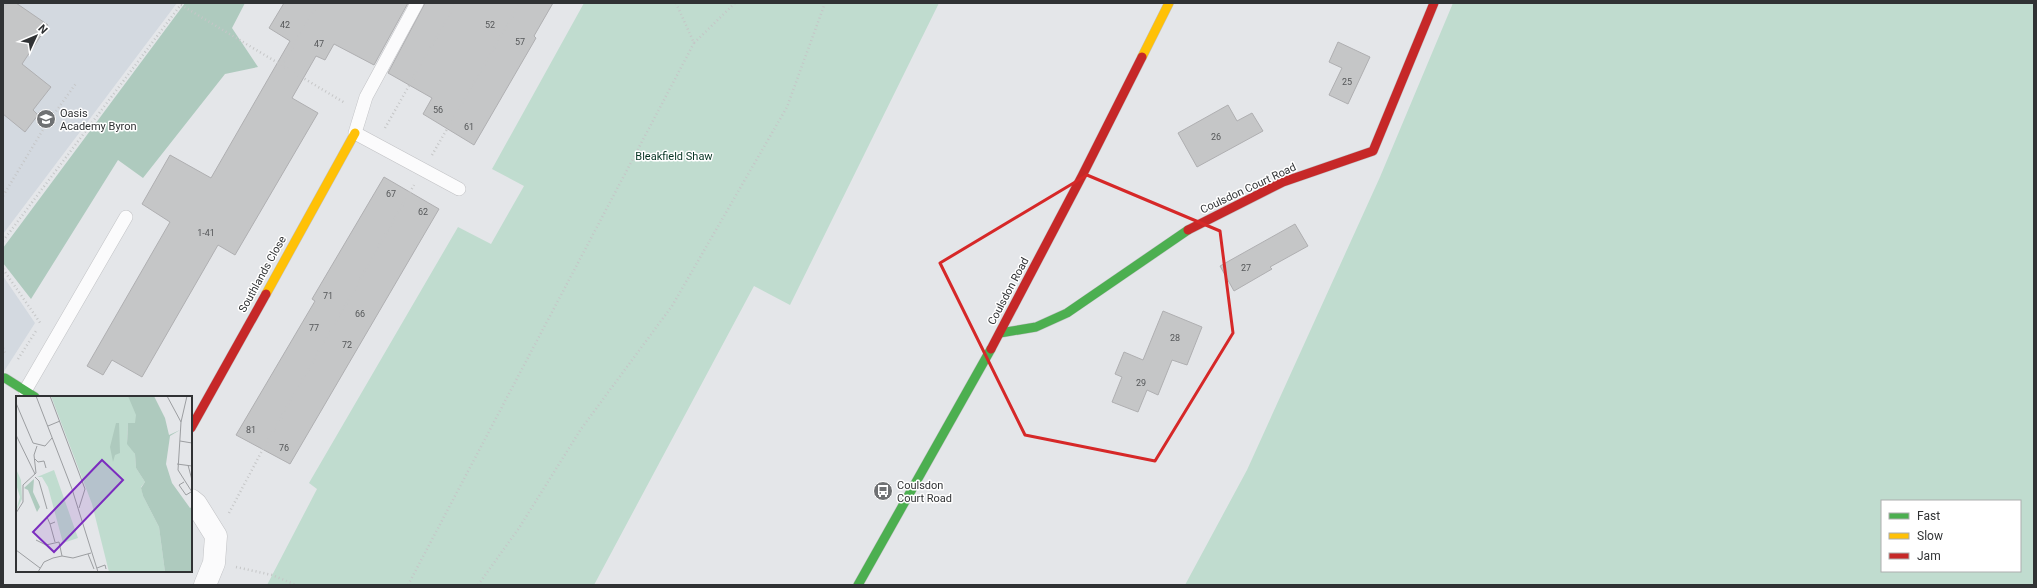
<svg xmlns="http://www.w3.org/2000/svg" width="2037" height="588" font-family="Roboto,sans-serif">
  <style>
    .built { fill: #d3d9e0 }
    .green { fill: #c0dccf; fill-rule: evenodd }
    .forest { fill: #aecabe }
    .building { fill: #c5c6c7; stroke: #afafb1 }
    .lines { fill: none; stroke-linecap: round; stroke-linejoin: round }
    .lane-casing { stroke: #c1c2c5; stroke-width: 14 }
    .street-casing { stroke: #c1c2c5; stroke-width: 23 }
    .fast-casing { stroke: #c1c2c5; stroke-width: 10 }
    .slow-casing { stroke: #c1c2c5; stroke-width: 10 }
    .jam-casing { stroke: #c1c2c5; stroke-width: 10 }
    .path { stroke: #c5c6c7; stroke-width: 2.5; stroke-dasharray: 1 3; stroke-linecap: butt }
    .lane { stroke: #fbfbfc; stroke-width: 13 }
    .street { stroke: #fbfbfc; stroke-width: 22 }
    .fast { stroke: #4caf50; stroke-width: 9 }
    .slow { stroke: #ffc107; stroke-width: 9 }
    .jam { stroke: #c62828; stroke-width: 9 }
    .marked { fill: none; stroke: #d62828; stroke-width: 3; stroke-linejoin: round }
    .labels { text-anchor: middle; stroke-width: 3; stroke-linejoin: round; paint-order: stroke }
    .number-label { font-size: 9px; fill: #555759 }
    .poi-label { font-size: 11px; fill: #303234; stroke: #fff; text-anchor: start }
    .park-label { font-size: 11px; fill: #053322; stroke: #fff }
    .street-label { font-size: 11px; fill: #303234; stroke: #fff }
    .inset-road { fill: none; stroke: #9c9ea1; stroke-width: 1 }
    .view { fill: #7b2cbf; fill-opacity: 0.15; stroke: #7b2cbf; stroke-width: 2 }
    .inset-edge { fill: none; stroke: #303234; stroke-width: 2 }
  </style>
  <rect width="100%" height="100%" fill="#e4e6e9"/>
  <path class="built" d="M3,3H177L3,234Z
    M3,276L35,323L3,373Z"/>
  <path class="green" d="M584,3H939L790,305L754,286L594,585H267L317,489L309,483L458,227L491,244L524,186L492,169Z
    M1453,3H2034V585H1185L1247,470L1380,177ZM1882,501H2020V571H1882Z"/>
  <path class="forest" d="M185,3H245L232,28L258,67L225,74L143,178L118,160L31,299L3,263V248Z"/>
  <path class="building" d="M3,3H16L48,25L22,64L51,87L33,110L38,115L25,132L3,114Z
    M284,3H408L374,65L334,44L325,60L316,56L292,98L318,113L235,255L218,245L142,377L112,360L103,375L87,366L170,222L142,204L170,155L211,178L290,41L269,28Z
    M425,3H553L534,36L536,38L474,145L423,114L432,98L388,73Z
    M1338,42L1370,57L1348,104L1329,95L1342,68L1329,62Z
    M1228,105L1237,121L1252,113L1263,131L1197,167L1178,133Z
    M384,177L439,209L290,464L236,435L315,301L312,299Z
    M1295,224L1308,246L1270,267L1272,269L1234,291L1220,266Z
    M1163,311L1202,327L1187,365L1172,360L1158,395L1147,390L1138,412L1112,402L1122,377L1115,374L1124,352L1143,360Z"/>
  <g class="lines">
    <defs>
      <path id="lane" d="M417,3L366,97L355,133L459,189
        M25,391L126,217"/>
      <path id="street" d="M191,500L196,504L216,536L214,563L205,585"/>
      <path id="fast" d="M1000,333L1036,327L1067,313L1188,230
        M5,378L35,397
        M858,585L991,349"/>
      <path id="slow" d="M1142,57L1169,3
        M266,294L355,133"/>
      <path id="jam" d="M1188,230L1283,182L1373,151L1434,3
        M991,349L1082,176L1142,57
        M191,428L266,294"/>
    </defs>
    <use href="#lane" class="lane-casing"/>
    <use href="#street" class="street-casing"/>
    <use href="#fast" class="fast-casing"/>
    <use href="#slow" class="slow-casing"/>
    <use href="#jam" class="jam-casing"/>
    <path class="path" d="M676,3L694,43L735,3
      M181,5L345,103
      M282,65L318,3
      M385,128L456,3
      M432,155L520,3
      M3,196L44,128L77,82
      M3,241L182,3
      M3,269L41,324
      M3,348L6,355
      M18,359L36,331
      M229,513L263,449L414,185
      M236,567L272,575L296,585
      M408,585L694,43
      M478,585L519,528L581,429L672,306L787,107L825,3"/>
    <use href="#lane" class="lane"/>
    <use href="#street" class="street"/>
    <use href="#fast" class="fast"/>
    <use href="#slow" class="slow"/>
    <use href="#jam" class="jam"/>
  </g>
  <path class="marked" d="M1087,175L1220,231L1233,333L1155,461L1025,435L940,263Z"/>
  <defs>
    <symbol id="school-disc" viewBox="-11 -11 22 22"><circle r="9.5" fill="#6f7173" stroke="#fff"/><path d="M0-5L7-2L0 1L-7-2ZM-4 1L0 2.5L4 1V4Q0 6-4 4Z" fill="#fff"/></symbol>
    <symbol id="bus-disc" viewBox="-11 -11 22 22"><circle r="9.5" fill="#6f7173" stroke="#fff"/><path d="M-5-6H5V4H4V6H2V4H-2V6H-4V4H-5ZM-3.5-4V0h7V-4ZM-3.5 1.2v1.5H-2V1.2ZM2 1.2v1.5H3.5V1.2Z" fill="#fff"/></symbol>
  </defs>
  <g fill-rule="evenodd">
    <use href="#school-disc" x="35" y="108" width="22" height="22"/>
    <use href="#bus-disc" x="872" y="480" width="22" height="22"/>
  </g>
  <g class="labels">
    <g class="number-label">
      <text x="285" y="28">42</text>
      <text x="490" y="28">52</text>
      <text x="520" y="45">57</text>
      <text x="319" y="47">47</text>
      <text x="1347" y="85">25</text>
      <text x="438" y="113">56</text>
      <text x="469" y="130">61</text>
      <text x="1216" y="140">26</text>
      <text x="391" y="197">67</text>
      <text x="423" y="215">62</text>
      <text x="206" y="236">1-41</text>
      <text x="1246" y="271">27</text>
      <text x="328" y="299">71</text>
      <text x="360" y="317">66</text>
      <text x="314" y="331">77</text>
      <text x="1175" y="341">28</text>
      <text x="347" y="348">72</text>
      <text x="1141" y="386">29</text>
      <text x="251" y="433">81</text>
      <text x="284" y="451">76</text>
    </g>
    <g class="poi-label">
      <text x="60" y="117">Oasis<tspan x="60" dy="13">Academy Byron</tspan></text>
      <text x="897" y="489">Coulsdon<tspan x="897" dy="13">Court Road</tspan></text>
    </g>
    <g class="park-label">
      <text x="674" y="160">Bleakfield Shaw</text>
    </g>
    <g class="street-label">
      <text transform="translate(1248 188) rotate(-25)" y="4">Coulsdon Court Road</text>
      <text transform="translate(262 274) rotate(-61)" y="4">Southlands Close</text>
      <text transform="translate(1008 291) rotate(-62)" y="4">Coulsdon Road</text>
    </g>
  </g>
  <g transform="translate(16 396)">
    <rect width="176" height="176" fill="#e4e6e9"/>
    <path d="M35,0H112L115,3L120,17V27H112L111,45L119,58L120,72L129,86L125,91L127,100L143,131L149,176H93L76,108ZM0,73L5,84L6,103L0,115L4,101L0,88ZM38,74L62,142L47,147L32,91L26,81H21Z" fill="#c0dccf"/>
    <path d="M112,0H138L149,22L153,39L164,34L154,40L150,68L156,87L174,112L176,111V176H149L143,131L127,100L125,92L129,86L120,72L119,58L111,48L112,27H119L120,19ZM100,27H103L104,57L99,59L97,66L94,51ZM18,83L17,96L24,111L21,116L12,94L8,92Z" fill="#aecabe"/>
    <path class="inset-road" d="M20,0L56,93L82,176M34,0L69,93L63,112M151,0L165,26L162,74L176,96M0,7L17,47L29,50L36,42M165,26L171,0M32,30L44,25M0,39L19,78M164,45L176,47M19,63L22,66L28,65L30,72M161,68L176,70M172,69L176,84M19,81L23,85L31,113M168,86L163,89L170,99L175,96M0,117L7,106V89L20,77L18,59L21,50M31,121L34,128L39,126M34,128L39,146M20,144L30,149L43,146L46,160M0,154L24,172M72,158L78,173M81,172L89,169L90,173M22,176L28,166L37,162L46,160L57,162L75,157"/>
    <path class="view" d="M86,64L107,84L38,156L17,136Z"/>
    <rect width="176" height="176" class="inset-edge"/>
  </g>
  <rect width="2037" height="588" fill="none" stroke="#303234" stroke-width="8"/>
  <rect x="1881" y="500" width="140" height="72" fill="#ffffff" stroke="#acadae"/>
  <rect x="1889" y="513" width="20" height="6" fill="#4caf50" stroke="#acadae"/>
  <text x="1917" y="520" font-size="12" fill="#303234">Fast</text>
  <rect x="1889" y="533" width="20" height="6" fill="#ffc107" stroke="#acadae"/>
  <text x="1917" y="540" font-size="12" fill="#303234">Slow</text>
  <rect x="1889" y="553" width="20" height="6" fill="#c62828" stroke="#acadae"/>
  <text x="1917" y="560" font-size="12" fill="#303234">Jam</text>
  <g transform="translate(36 36) rotate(46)" stroke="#ffffff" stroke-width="3" paint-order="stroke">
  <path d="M0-3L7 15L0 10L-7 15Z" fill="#303234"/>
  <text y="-6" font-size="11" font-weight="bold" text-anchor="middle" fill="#303234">N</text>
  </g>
</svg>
